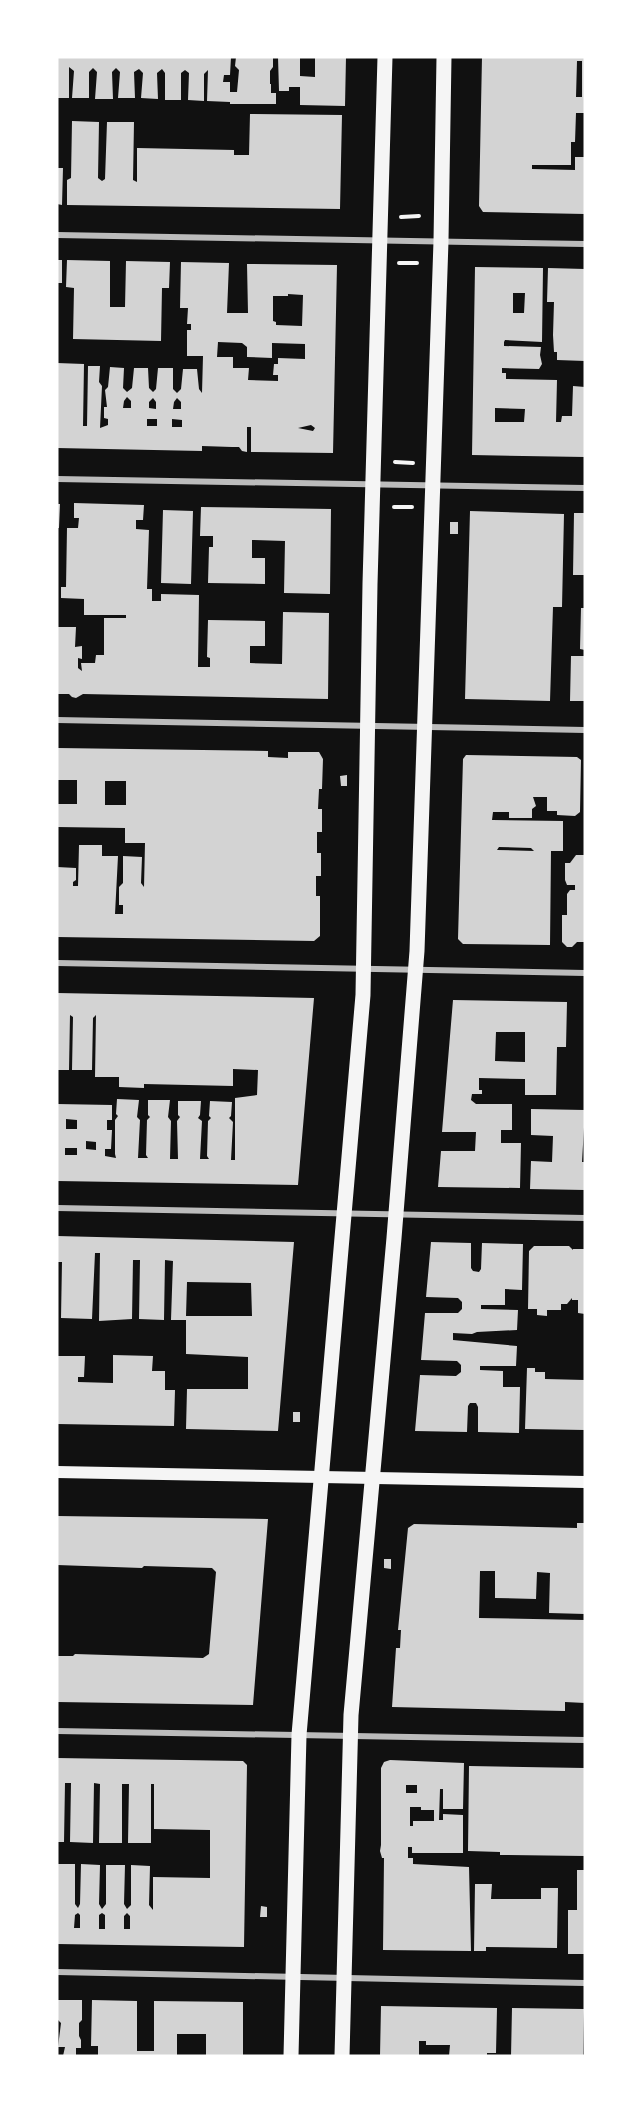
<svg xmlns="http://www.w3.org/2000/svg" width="642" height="2113" font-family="'DejaVu Sans',sans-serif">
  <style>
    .building { fill: #d3d3d3; fill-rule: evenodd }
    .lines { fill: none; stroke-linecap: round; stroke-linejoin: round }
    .path { stroke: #f5f5f5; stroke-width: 4 }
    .minor { stroke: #bcbcbc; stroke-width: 6 }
    .secondary { stroke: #f5f5f5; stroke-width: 12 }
    .primary { stroke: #f5f5f5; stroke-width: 15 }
  </style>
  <rect width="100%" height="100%" fill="#111"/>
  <path class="building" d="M57,57H231L230,75H224L223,82H230V92H237L239,70L235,66L236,57H273V67L270,71V84H271V93H276V104H230V102L207,101L208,70L204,74V101L188,100L189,73L185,70L181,73V100H165V73L162,69L157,73L158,99L141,98L143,73L139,69L134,72L135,98H118L120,72L116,68L112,72L113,99H95L97,72L93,68L89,72V98H72L74,71L69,67V98H57Z
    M278,57H300V76L315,77V57H346L345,106L300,105V87H289V91H279Z
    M482,57H585V113H576L575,142H571V165H532V169L575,170V157H585V214L483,212L479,206ZM577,61H582V97H576Z
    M250,114L342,115L340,209L67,205V180L71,178L72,121L99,122L98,178L102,181L105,179L107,122H134L133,180L137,182V148L234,150V155H249Z
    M57,168H63L62,205L57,204Z
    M57,260H62V283H57Z
    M67,260L110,261V307H125L126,261L170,262L169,288H162L161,341L73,339L74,288L66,287Z
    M181,262L229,263L227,313H248L247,264L337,265L333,453L251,452V427H247V452L242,451L239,447H232L202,446V451L57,448V363L84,364L83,426H87L88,366H100L99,382L102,386L100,428L108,425V419L104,418V407H107L105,390L108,387L110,367L124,368L123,388L127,392L132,388L134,368H148L149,388L153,392L156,389L158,368H173V389L177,393L181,389L183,369H197L199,389L202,393L203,356H187V330H191V324H187L188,308H180ZM288,294L303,295L302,326L276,325V322L273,321V296H288ZM218,342L242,343L247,347V357L272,358V343L305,344V359L278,358V364H274L273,375H278V381L248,380L249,368H233V357H217ZM127,397L131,401V408H123L124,401ZM153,398L156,402V409L149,408V402ZM177,398L181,402V409H173L174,402ZM147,419H157V426H147ZM172,419L182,420V427H172ZM311,425L315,428L313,431L298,428Z
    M475,267L543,268L542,342L505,340L504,342V346L541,347L540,355L542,364L539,369L502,368V373H506V379L557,380L556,422H561L562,416H572L573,386L585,387V457L472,455ZM513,293H525L524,313H513ZM495,408L525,409L524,422H495Z
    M548,268L585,269V361L557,360V352H554L553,335L554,302H547Z
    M74,503L144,505L143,520H136V529L149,530L147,589H152V601H161V594L199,595L198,667H210V658L207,657L208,620L265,621V646H250V663L282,664L283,612L329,613L328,699L83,694L76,698L72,697L69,694H57V627H76L75,647L82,646V659L78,658V668L82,671L81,663H95L96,655H104V618H126V615H84V599L61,598V587H66L67,528H78L79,518H74Z
    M57,504H60L59,528H57Z
    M201,507L331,509L330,594L284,593L285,541L252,540V558H265V584L208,583L209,547H213V536H200Z
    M163,510L193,511L191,584L161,583Z
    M470,511L564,514L562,607H553L550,701L465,699Z
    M574,513H585V575H573Z
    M450,522H458V534H450Z
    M581,608H585V650L580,649Z
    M571,656H585V701H570Z
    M58,748L268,751V757L288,758V752H319L323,759L322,789H319L318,809H322V832H317V853H321V876H316V896H320V936L314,941L57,937V867L76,868V880L73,882V886H78L79,845H102V856H118L115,914H123V905H119V887L123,883V856L142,857L141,883L144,887L145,843H125V828L57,827V804H77V780H57ZM105,781H126V805H105Z
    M466,755L577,757L581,760L580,812L575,816L557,815V811H547V797H533L536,806L532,809V818H509V812H493L492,820L563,821V851H551L550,945L463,944L458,939L463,759ZM499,847L531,848L534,851L497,850Z
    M347,775V786H341L340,776Z
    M576,855H585V942H577L572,947H567L562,942V915H567V894L570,890H575V885H567L565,880V863H570Z
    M57,993L314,998L298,1185L57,1181V1104L112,1105V1120H107V1130H112L111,1149H105V1156L116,1158L115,1154V1120L118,1116L116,1114L117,1099L139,1100L137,1117L140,1120L138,1158H148L146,1155L147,1120L150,1117L148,1115V1100H170L168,1117L171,1121L170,1159H178L177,1121L180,1117L178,1115V1101H201L200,1115L198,1118L202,1121L200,1159H209L207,1156L208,1121L211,1118L209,1116L210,1101L232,1102L231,1116L229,1118L233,1122L231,1160H235V1098L257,1095L258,1070L233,1069V1086L144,1084V1088L119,1087V1077H95L96,1015L93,1018L92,1070H72L73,1017L70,1015L69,1070H57ZM66,1119L77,1120V1129H66ZM86,1141L96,1142V1150L86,1149ZM65,1148H77V1155H65Z
    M453,1000L567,1002L566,1047H557L556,1095H525V1079L479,1078V1090H482V1094H472L471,1100L476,1104H512V1130H501V1143H521L520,1188L438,1187L441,1151H475L476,1132H442ZM496,1032H525V1062L495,1061Z
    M531,1109L585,1110L582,1162H585V1190L530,1189L531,1161L552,1162L553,1136L531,1135Z
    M57,1236L294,1242L278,1431L186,1429L187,1389H248V1357L186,1354V1320H171L173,1261L165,1260L164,1320L139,1319L140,1260H133L132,1319L99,1321L100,1253H95L92,1319L61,1318L62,1262H57ZM187,1282L251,1283L252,1316H186Z
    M431,1242L471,1243V1268L473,1271L479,1272L481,1269L482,1243L523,1244L522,1290L505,1289V1305H481V1309L518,1310L517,1330L477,1332L472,1334L453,1333V1340L517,1346L516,1366H480V1370L503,1371V1387H520L519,1433L478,1432V1407L476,1403H470L468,1406L467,1432L415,1431L420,1375L456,1376L461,1372V1365L457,1361L421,1360L425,1313H458L462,1309V1302L458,1298L426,1297Z
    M534,1246H569L573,1250V1249H585V1314L578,1313V1300H572V1298L567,1304H561V1310H547V1316L537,1315V1309H528L529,1251Z
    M113,1355L153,1356L152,1371H165V1390H175L174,1426L57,1424V1356H85L84,1377H78V1382L113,1383Z
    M527,1368H535V1372H545V1379L585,1380V1430L525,1429Z
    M293,1412H300V1422H293Z
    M57,1516L268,1519L253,1705L57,1702V1656H73L75,1654L203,1658L209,1654L216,1572L212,1568L144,1566L142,1568L57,1565Z
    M577,1523H585V1614L549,1613L550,1573L537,1572L536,1599L495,1598V1571H480L479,1618L585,1620V1703L565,1702V1711L392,1707L396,1648H400L401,1630H398L408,1528L414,1524L577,1528Z
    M384,1559H391V1569L384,1568Z
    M57,1758L243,1761L247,1765L244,1947L57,1944V1864H75V1904L78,1908L80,1904L81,1864L100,1865L99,1904L102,1909L106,1904V1865H125L124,1904L127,1909L131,1905V1865L150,1866L149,1905L153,1910V1877L210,1878V1830L154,1829V1784H151V1843H128L129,1784H122V1843H99L100,1784L94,1783L93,1843L70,1842L71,1783H65L64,1842H57ZM78,1913L80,1915V1928H74L75,1915ZM102,1913L105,1915V1929H99V1915ZM127,1913L130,1916V1929H124V1916Z
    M390,1760L464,1763L463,1809H443V1789H440L439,1820H443V1814L463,1815V1853H412V1847H408V1858H413V1864L469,1867L471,1951L383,1950L384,1858H382L380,1851L381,1845V1768L384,1762ZM406,1785H417V1793H406ZM410,1807H421V1810H434V1821H413V1826H410Z
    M469,1766L585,1768V1856L500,1855V1852L468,1851Z
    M577,1870H585V1954H568V1910H577Z
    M475,1884H492L491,1899H541V1888H558L557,1948L486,1947V1951H474Z
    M261,1906L267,1907V1917H260Z
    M58,2000H82V2020L79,2023V2036L81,2040V2048H76V2056H63L65,2047H58L61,2023L58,2020Z
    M92,2000L137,2001V2051H154V2001L243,2002V2056H206V2034H177V2056H98V2046H91Z
    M381,2006L497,2008L496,2053H487V2056H449L450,2045H426V2041H419V2056H380Z
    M512,2008L584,2009L583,2056H511Z"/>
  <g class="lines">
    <path class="path" d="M401,217L419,216
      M399,263H417
      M395,462L413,463
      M394,507H412"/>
    <path class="minor" d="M57,235L585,244
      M57,479L585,488
      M57,720L585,730
      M57,963L585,973
      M57,1208L585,1218
      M57,1731L585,1740
      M57,1972L585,1983"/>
    <path class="secondary" d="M57,1472L585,1482"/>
    <path class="primary" d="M291,2056L299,1735L363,995L370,584L385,57
      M342,2056L351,1715L394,1238L417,951L441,241L444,57"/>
  </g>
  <rect width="642" height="2113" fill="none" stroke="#ffffff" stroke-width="117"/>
</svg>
